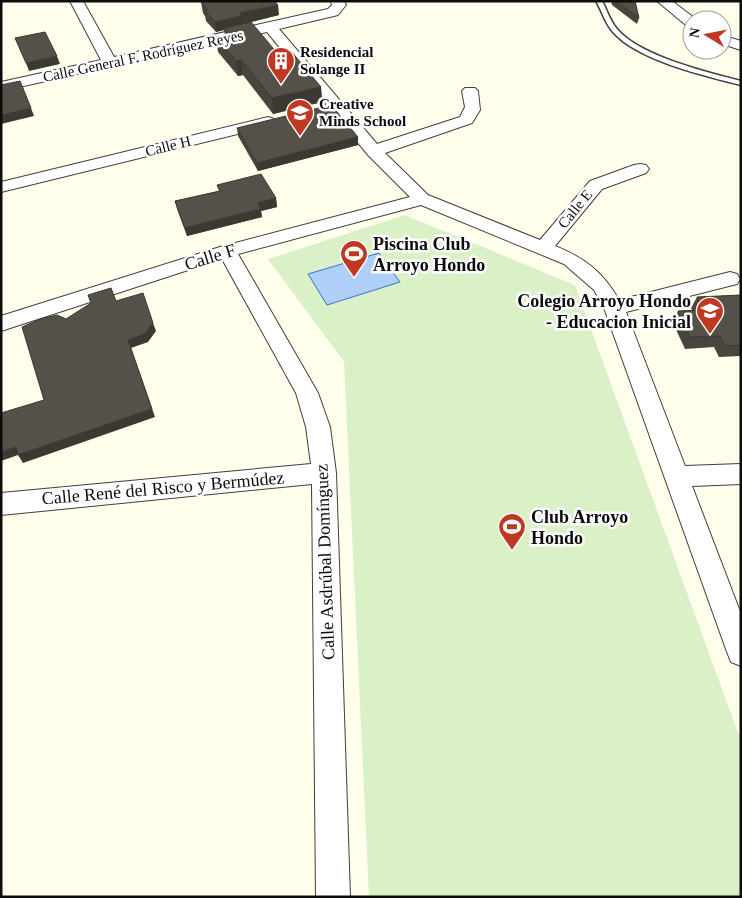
<svg xmlns="http://www.w3.org/2000/svg" width="742" height="898" font-family="'Times New Roman',serif">
  <style>
    .pitch { fill: #daf1c7 }
    .water { fill: #afcef8; stroke: #3474d1 }
    .lines { fill: none; stroke-linecap: round; stroke-linejoin: round }
    .service-casing { stroke: #3f3f3f; stroke-width: 3 }
    .minor-casing { stroke: #3f3f3f; stroke-width: 2 }
    .service { fill: #fff; fill-rule: evenodd }
    .minor { fill: #fff; fill-rule: evenodd }
    .wall { fill: #49453e }
    .shaded-wall { fill: #3c3832 }
    .building { fill: #555048; stroke: #3c3832 }
    .labels { text-anchor: middle; stroke-width: 5; stroke-linejoin: round; paint-order: stroke }
    .far-poi-label { font-size: 15px; font-weight: bold; fill: #0c0c0c; stroke: #fff; text-anchor: start }
    .far-street-label { font-size: 15px; fill: #0c0c0c; stroke: #fff }
    .poi-label { font-size: 18px; font-weight: bold; fill: #0c0c0c; stroke: #fff; text-anchor: start }
    .street-label { font-size: 18px; fill: #0c0c0c; stroke: #fff }
  </style>
  <rect width="100%" height="100%" fill="#ffffec"/>
  <path class="pitch" d="M405,215L575,285L741,741V897H369L344,362L268,259Z"/>
  <path class="water" d="M379,253L400,282L327,305L308,274Z"/>
  <g class="lines">
    <defs>
      <path id="service" d="M596,1H602C607,10 610,21 617,29C639,56 707,72 741,81V85C705,76 637,60 613,32C605,23 602,11 596,1Z"/>
      <path id="minor" d="M70,1H83L114,57L328,9L332,5L331,1H344L346,5L338,15L279,29L377,144L460,117L465,107L462,91L465,88H475L478,91L480,110L472,123L385,153L428,195L540,240L590,181L634,165L640,164L646,165L649,169L646,173L602,189L555,246C585,258 603,272 619,300L730,272L737,274L740,279L737,284L626,312L685,466L741,464V484L692,486L741,614V666L731,662L727,652L604,308L594,290L564,264L421,205L238,254L318,393L330,427L336,473L350,897H316L312,484L1,515V493L311,464L306,427L296,393L222,259L1,331V316L220,247L410,197L368,155L267,32L1,91V82L101,60Z
        M657,1H672L697,20H692V27L687,26Z
        M722,35L741,41V50L722,44Z
        M268,117L274,119L276,122L274,125L1,192V182Z"/>
    </defs>
    <use href="#service" class="service-casing"/>
    <use href="#minor" class="minor-casing"/>
    <use href="#service" class="service"/>
    <use href="#minor" class="minor"/>
  </g>
  <path class="wall" d="M611,1H635L639,18L637,24L612,5Z
    M201,2L279,15L243,24L278,54L321,87L322,102L273,114L243,75L238,76L218,52L216,37L225,35L224,30L216,32L206,21L205,16L203,13Z
    M237,128L358,137V145L258,171L238,136Z
    M217,185L276,198L277,207L261,211L262,217L187,236L177,209L175,201L219,191Z
    M741,295V356L719,357L714,347L685,349L673,323L678,311L692,310L691,308L697,297Z"/>
  <path class="shaded-wall" d="M278,5L279,15L243,24V26L224,28V30L216,32L215,22L240,13Z
    M57,56L60,64L29,71L26,63Z
    M241,60L243,75L238,76L236,61Z
    M321,87L322,102L273,114L272,98Z
    M31,108L34,116L1,124V115Z
    M358,137V145L258,171L257,163Z
    M276,198L277,207L261,211L262,217L187,236L185,228L258,203Z
    M153,323L156,331L148,342L131,348L155,417L23,463L18,455L1,461V452L16,447L128,340Z"/>
  <path class="building" d="M205,1H274L278,5L240,13L242,16L215,22L205,11L208,10L201,2Z
    M616,1H635L639,18Z
    M251,22L278,54L291,51L321,87L272,98L241,60L236,61L216,37L229,34L224,28Z
    M45,32L57,56L26,63L15,38Z
    M20,81L31,108L1,115V85Z
    M331,105L358,137L257,163L237,128Z
    M261,174L276,198L258,203L261,209L185,228L175,201L220,191L217,185Z
    M111,288L116,301L143,293L153,323L145,334L128,340L152,409L18,455L16,447L1,452V413L44,400L22,327L40,319L57,315L66,319L91,303L88,295Z
    M741,295V345L725,346L720,336L690,337L678,311L703,310L697,297Z"/>
  <defs>
    <symbol id="building-pin" viewBox="-11 -11 22 30"><path d="M0 17L-7.5 6A9.5 9.5 0 1 1 7.5 6Z" fill="#c03821" stroke="#fff"/><path d="M-4-6H4V6H1V3H-1V6H-4ZM-2.5-4.3h1.7v1.8h-1.7ZM.8-4.3h1.7v1.8H.8ZM-2.5-1h1.7V.8h-1.7ZM.8-1h1.7V.8H.8Z" fill="#fff"/></symbol>
    <symbol id="school-pin" viewBox="-11 -11 22 30"><path d="M0 17L-7.5 6A9.5 9.5 0 1 1 7.5 6Z" fill="#c03821" stroke="#fff"/><path d="M0-5L7-2L0 1L-7-2ZM-4 1L0 2.5L4 1V4Q0 6-4 4Z" fill="#fff"/></symbol>
    <symbol id="stadium-pin" viewBox="-11 -11 22 30"><path d="M0 17L-7.5 6A9.5 9.5 0 1 1 7.5 6Z" fill="#c03821" stroke="#fff"/><path d="M0-5a6.5 5 0 1 0 0 10a6.5 5 0 1 0 0-10ZM-3.5-1.8h7v3.6h-7Z" fill="#fff"/></symbol>
  </defs>
  <g fill-rule="evenodd">
    <use href="#building-pin" x="265" y="45" width="32" height="43"/>
    <use href="#school-pin" x="284" y="97" width="32" height="43"/>
    <use href="#stadium-pin" x="338" y="238" width="32" height="43"/>
    <use href="#school-pin" x="694" y="295" width="32" height="43"/>
    <use href="#stadium-pin" x="496" y="511" width="32" height="43"/>
  </g>
  <g class="labels">
    <g class="far-poi-label">
      <text x="300" y="57">Residencial<tspan x="300" dy="17">Solange II</tspan></text>
      <text x="319" y="109">Creative<tspan x="319" dy="17">Minds School</tspan></text>
    </g>
    <g class="far-street-label">
      <text transform="translate(143 56) rotate(-12)" y="5">Calle General F. Rodríguez Reyes</text>
      <text transform="translate(168 146) rotate(-14)" y="5">Calle H</text>
      <text transform="translate(575 209) rotate(-51)" y="5">Calle E</text>
    </g>
    <g class="poi-label">
      <text x="373" y="250">Piscina Club<tspan x="373" dy="21">Arroyo Hondo</tspan></text>
      <text x="691" y="307" text-anchor="end">Colegio Arroyo Hondo<tspan x="691" dy="21">- Educacion Inicial</tspan></text>
      <text x="531" y="523">Club Arroyo<tspan x="531" dy="21">Hondo</tspan></text>
    </g>
    <g class="street-label">
      <text transform="translate(210 257) rotate(-17)" y="6">Calle F</text>
      <text transform="translate(163 488) rotate(-5)" y="6">Calle René del Risco y Bermúdez</text>
      <text transform="translate(325 562) rotate(-92)" y="6">Calle Asdrúbal Domínguez</text>
    </g>
  </g>
  <rect width="742" height="898" fill="none" stroke="#0c0c0c" stroke-width="5"/>
  <g transform="translate(707 35) rotate(280)"><circle r="24" fill="#ffffff" stroke="#9e9e9e"/>
  <path d="M0-4L9 19L0 12L-9 19Z" fill="#c03821"/>
  <text y="-8" font-size="14" font-weight="bold" text-anchor="middle" fill="#0c0c0c">N</text>
  </g>
</svg>
